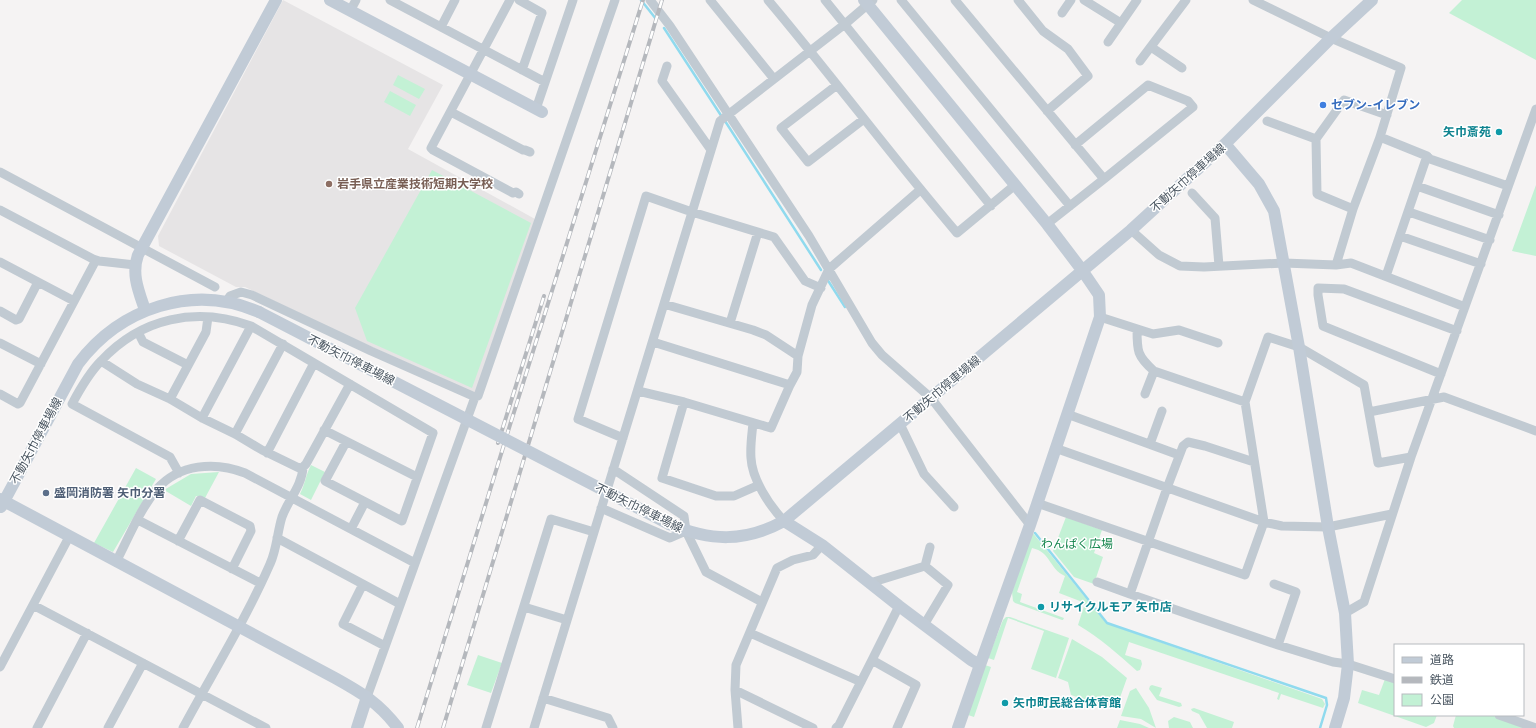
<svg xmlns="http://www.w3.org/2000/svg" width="1536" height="728" font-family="'Nunito Sans','Noto Sans JP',sans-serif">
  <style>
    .education { fill: #e6e4e5 }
    .green { fill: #c3f1d5 }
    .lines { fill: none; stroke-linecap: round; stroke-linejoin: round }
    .stream { stroke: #90daee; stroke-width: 2.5 }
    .street { stroke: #c1cad2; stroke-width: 9 }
    .secondary { stroke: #c1cbd6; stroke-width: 12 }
    .rail-casing { stroke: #b5b8bd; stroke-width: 4 }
    .rail { stroke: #fff; stroke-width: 2.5; stroke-dasharray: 8; stroke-linecap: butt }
    .secondary-bridge { stroke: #c1cbd6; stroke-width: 12 }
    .shop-dot { fill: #3f7fe0; stroke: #fff; stroke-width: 1.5 }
    .culture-dot { fill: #0f9aa8; stroke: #fff; stroke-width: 1.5 }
    .education-dot { fill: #8d6e63; stroke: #fff; stroke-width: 1.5 }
    .service-dot { fill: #5c6f8a; stroke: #fff; stroke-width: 1.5 }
    .labels { text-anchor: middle; stroke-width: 3; stroke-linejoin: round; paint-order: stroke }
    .shop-label { font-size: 12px; font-weight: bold; fill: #366cbe; stroke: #fff; text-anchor: start }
    .culture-label { font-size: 12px; font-weight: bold; fill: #0d838f; stroke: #fff; text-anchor: start }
    .street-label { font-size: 12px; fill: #4a5661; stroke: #fff }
    .education-label { font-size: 12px; font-weight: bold; fill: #785e54; stroke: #fff; text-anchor: start }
    .service-label { font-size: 12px; font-weight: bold; fill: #4e5e75; stroke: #fff; text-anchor: start }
    .park-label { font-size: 12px; fill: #17864f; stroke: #fff }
  </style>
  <rect width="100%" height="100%" fill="#f5f3f3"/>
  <path class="education" d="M283,0L443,85L408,149L535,219L475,393L341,333L245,287H236L159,246L158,236Z"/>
  <path class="green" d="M1462,0H1536V60L1449,13Z
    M398,75L425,89L419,99L393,85Z
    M390,91L416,105L410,116L384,102Z
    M432,170L531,223L472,388L367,341L355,308Z
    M1536,185V256L1512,251Z
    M311,465L325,472L311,500L300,494C305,484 306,474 311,465Z
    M136,468L156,479L113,552L94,543Z
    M219,472L205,498L196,496L191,506L164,490L191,474Z
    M1066,517L1102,530L1094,553L1103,557L1094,584L1074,577L1053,551Z
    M1032,532L1106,623L1322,699L1325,704L1323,708L1281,694L1279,700L1277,699L1279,693L1129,642L1125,655L1141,660L1142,664L1140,670L1137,671C1118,654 1100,638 1078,625L1085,603L1059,593L1065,576C1049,569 1051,552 1032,548L1017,592L1022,594L1020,602L1064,618L1063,620H1062L1015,603L1013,601L1012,592Z
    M1006,617H1010L1069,638L1056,678L1031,669L1044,631L1008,618L994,660L988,658L1003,620Z
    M1072,639L1102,657L1127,678L1117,706L1110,708L1071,695L1068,682L1058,678Z
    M478,655L502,663L491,693L467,685Z
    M985,665L991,667L974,717L968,715Z
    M1385,679L1395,683V715H1437L1434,723L1426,727L1358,703L1362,690L1379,695Z
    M1152,685L1162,688L1159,696L1181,703L1182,706L1179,707L1157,700L1149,689L1150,686Z
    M1136,688L1149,708L1156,728L1141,719L1121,716L1130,691Z
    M1194,708L1234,722L1232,728H1207L1199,714L1192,711L1191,709Z
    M1456,715H1491L1528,728H1454L1453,726Z
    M1174,717L1190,722L1193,728H1169L1168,721Z
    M1120,720L1140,724L1149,728H1117Z"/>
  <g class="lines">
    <path class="stream" d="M641,0L656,19
      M664,28L722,117
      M725,121L821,270
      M827,279L845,307
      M1035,533L1107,623L1326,698L1327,705L1320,728"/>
    <path class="street" d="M390,0L545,82
      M510,0L431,148L433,150L513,193L516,192L519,194
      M519,0L542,13L522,70
      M650,0L670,26L809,236L872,343L882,355L931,398L1030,525
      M710,0L774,79
      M768,0C833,77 892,157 957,233L1015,185
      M825,0L991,206
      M901,0L1070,206
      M955,0L1104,179L1047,224
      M1018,0L1043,31L1068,49L1088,76L1047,111
      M1084,0L1121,23
      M1253,0L1331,38L1401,68L1380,137L1353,209L1336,265
      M350,11L356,0
      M1062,13L1071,0
      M441,27L455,0
      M1108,42L1137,0
      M1151,47L1182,68
      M1140,61L1186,0
      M667,66L662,81L711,150
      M837,85L781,128L808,162L864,119
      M536,109L573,0
      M451,112L523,150H525L530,152
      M1267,121L1316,139L1317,194L1353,209
      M1380,137L1427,156L1386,276
      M1316,139L1344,100L1387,115
      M1075,145L1148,85L1188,101L1193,107L1104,179
      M1427,156L1430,159L1508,186
      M0,172L215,287
      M1417,186L1499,215
      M1192,193L1215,218L1219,266
      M0,210L93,259L99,261L135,265
      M1409,212L1490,240
      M1131,230L1159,255L1180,266L1204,267L1284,263L1336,265L1351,263L1465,307
      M1400,236L1481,264
      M0,262L74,301
      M226,302L230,296L241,292L252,295L371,351L475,397
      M664,304L753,330L766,335L798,356
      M0,311L16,320L19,319L38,282
      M1100,317L1153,334L1179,330L1218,343
      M730,323L758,232
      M1137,329C1137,351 1137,356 1154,371L1245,402
      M138,332L143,342L188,365
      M653,342L790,385
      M0,343L41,364
      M101,361L137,384L170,399L202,418L235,434L262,450L299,468L303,467L306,464L350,384
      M1441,374L1323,326L1318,295V288L1344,289L1457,331
      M638,391L684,402L771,428L790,385L797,372L798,356L812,305L829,269L920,190
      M0,394L18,404L20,403L96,260
      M1145,394L1154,371
      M170,399L206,332L208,317
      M684,402L662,478L716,496H734L759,485
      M1369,412L1444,397L1536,431
      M1067,414L1179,455
      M202,418L251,326
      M753,423C752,434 750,446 751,458C752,479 769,505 784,521
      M900,424L924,474L954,507
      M324,430L417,477
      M235,434L283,344
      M623,438L578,419L646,196L692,212L774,237L805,281L821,288
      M1150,444L1162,411
      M1055,448L1264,522L1282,526L1328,527L1392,514
      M267,453L314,363
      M1254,462L1205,446L1188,442L1183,446L1167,488L1130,594L1278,645L1333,662L1348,664L1395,679
      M613,469L684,516L686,531L706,572L762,602
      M179,473L170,457L72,404C80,389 89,373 101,361C141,318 196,306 251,326L433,433L402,521L325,481L346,442
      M1037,503L1245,575L1264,522L1245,402L1268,337L1299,347L1364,385L1378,463L1411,457
      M601,508L670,538L686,531
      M138,520L260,583
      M351,529L365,502
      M277,538L400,604
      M178,541L200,500L250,526L251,531L232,569
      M116,562C128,539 140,509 157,489C179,464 215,461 245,473L415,563
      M1097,582L1130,594
      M870,583L925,566
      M363,584L343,624L385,646
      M1274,584L1296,592L1278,645
      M33,605L266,728
      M524,607L567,620
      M1345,613L1364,602L1411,457L1536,109
      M924,625L948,585L925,566L930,547
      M750,633L861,682
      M872,660L899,606
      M0,667L69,537
      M735,690L813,728
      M367,697L475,397L478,396L615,0
      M543,698L608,718L613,728
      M1499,715L1536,728
      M37,728L87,633
      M108,728L143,663
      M183,728C212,674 245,621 270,564C277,549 277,533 282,517C288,500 302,486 303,467
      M486,728L551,519L594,532
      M534,728L720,121L845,24L873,0
      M738,728L735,690L736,665L777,568L793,560L813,555L822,545
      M836,728L839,725L872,660L916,685L897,728"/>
    <path class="secondary" d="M330,0L542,112
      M864,0L1047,224L1082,270L1099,295L1100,317L1030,525L980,665
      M1225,144L1259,184L1274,211L1299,347L1328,527L1345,613L1348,664L1344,698L1335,728
      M145,310C139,292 131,274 138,255L276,0
      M0,499L335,678C362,693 379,703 398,728
      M1,507L78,364C120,308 193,283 259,312
      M784,521L822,545L899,606L971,660L980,665L958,728
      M669,524C710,541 744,543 784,521L1131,230L1225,144L1331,38L1372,0
      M357,728L367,697"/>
    <defs>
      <path id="rail" d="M498,443L544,296
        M417,728L510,425L643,0
        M443,728L662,0"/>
    </defs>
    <use href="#rail" class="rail-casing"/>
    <use href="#rail" class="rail"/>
    <path class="secondary-bridge" d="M259,312L669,524"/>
  </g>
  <circle class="shop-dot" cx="1323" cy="105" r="4"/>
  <g class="culture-dot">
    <circle cx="1499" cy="132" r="4"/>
    <circle cx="1041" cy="607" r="4"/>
    <circle cx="1005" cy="703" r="4"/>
  </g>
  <circle class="education-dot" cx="329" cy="184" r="4"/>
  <circle class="service-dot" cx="46" cy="493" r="4"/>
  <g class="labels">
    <g class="shop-label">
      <text x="1331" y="109">セブン-イレブン</text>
    </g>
    <g class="culture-label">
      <text x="1491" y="136" text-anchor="end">矢巾斎苑</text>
      <text x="1049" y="611">リサイクルモア 矢巾店</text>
      <text x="1013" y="707">矢巾町民総合体育館</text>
    </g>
    <g class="street-label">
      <text transform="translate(1188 178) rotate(-42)" y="4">不動矢巾停車場線</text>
      <text transform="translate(351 360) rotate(27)" y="4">不動矢巾停車場線</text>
      <text transform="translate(942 389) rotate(-40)" y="4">不動矢巾停車場線</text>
      <text transform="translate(36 441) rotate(-62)" y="4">不動矢巾停車場線</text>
      <text transform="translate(639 508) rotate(26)" y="4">不動矢巾停車場線</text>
    </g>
    <g class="education-label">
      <text x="337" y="188">岩手県立産業技術短期大学校</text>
    </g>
    <g class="service-label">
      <text x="54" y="497">盛岡消防署 矢巾分署</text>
    </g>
    <g class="park-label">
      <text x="1077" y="548">わんぱく広場</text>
    </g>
  </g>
  <rect x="1394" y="644" width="130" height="72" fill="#ffffff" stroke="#b7bbc0"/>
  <rect x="1402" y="657" width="20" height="6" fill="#c1cbd6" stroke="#b7bbc0"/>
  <text x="1430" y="664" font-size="12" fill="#4a5661">道路</text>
  <rect x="1402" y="677" width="20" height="6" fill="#b5b8bd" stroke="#b7bbc0"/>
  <text x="1430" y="684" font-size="12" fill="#4a5661">鉄道</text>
  <rect x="1402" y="694" width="20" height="12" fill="#c3f1d5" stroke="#b7bbc0"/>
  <text x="1430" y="704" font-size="12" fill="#4a5661">公園</text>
</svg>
